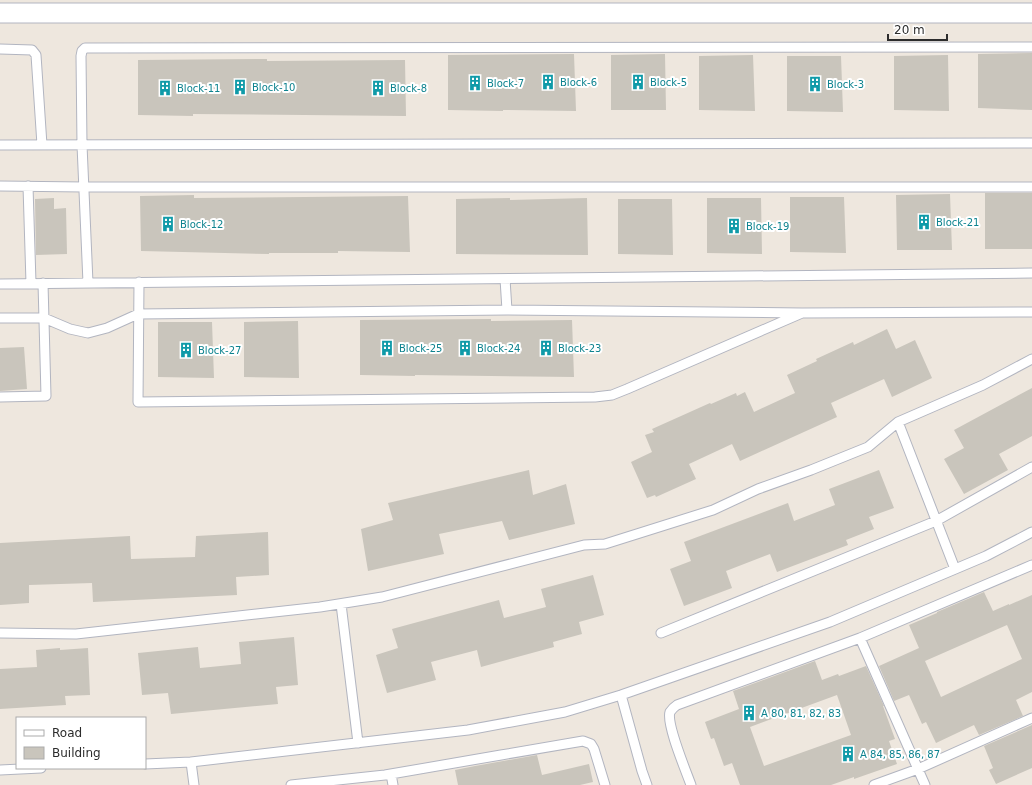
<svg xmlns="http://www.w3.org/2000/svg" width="1032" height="785" font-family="'DejaVu Sans',sans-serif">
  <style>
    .building { fill: #c9c5bc; fill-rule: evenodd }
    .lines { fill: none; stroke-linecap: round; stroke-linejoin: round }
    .service-casing { stroke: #b2b5c0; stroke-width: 11 }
    .minor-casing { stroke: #b2b5c0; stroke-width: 21 }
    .service { stroke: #fff; stroke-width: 9 }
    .minor { stroke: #fff; stroke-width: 19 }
    .labels { text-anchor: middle; stroke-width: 4; stroke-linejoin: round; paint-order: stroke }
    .culture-label { font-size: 10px; fill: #0d838f; stroke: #fff; text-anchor: start }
  </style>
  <rect width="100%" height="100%" fill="#eee7de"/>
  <path class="building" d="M1032,53V110L978,108V54Z
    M574,54L576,111L503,110V111L448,110V55Z
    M665,54L666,110H611V55Z
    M753,55L755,111L699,110V56Z
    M948,55L949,111L894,110V56Z
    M787,56H841L843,112L787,111Z
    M267,59V61L405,60L406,116L193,114V116L138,115V60Z
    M985,193H1032V249H985Z
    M950,194L952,250H897L896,195Z
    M194,195V198L408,196L410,252L338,251V253H269V254L141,251L140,196Z
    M790,197H844L846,253L790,252Z
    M54,198V209L66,208L67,254L36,255L35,199Z
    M510,198V200L587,198L588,255L456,254V199Z
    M707,198H761L762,254L707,253Z
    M618,199H672L673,255L618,254Z
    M491,319V321L572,320L574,377L415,375V376L360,375V320Z
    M298,321L299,378L244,377V322Z
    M158,322H212L214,378L158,377Z
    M887,329L896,349L915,340L932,378L892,397L884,379L831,403L837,417L740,461L732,444L689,464L696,479L656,497L655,495L647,498L631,462L652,452L645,435L654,432L652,429L710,403L711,404L736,393L737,396L745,392L754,412L795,393L787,375L817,361L816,359L853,342L854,345Z
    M24,347L27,389L0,391V348Z
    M1032,388V436L999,454L1008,470L964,494L944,459L964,448L954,430Z
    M529,470L533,495L566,484L575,524L509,540L502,521L439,534L444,554L368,571L361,529L393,520L388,503Z
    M879,470L894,508L869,517L874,529L846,540L848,545L777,572L770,554L726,571L732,588L684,606L670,569L691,561L684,542L788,503L794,521L835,505L829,489Z
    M268,532L269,575L236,577L237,595L93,602L92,583L29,585V603L0,605V543L130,536L131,559L195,557L196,536Z
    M593,575L604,615L579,622L582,634L553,642L554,647L481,667L477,650L431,662L436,680L387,693L376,655L398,648L392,629L499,600L504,618L546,607L541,589Z
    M984,592L993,611L1009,604V605L1032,595V692L1016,700L1023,716L979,735L974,725L936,743L926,722L922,724L909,695L894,701L879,666L919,648L909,625L937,613V612ZM1007,625L1022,659L941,697L925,661Z
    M294,637L298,685L276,687L278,704L171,714L168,693L142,695L138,653L198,647L200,668L241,664L239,642Z
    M60,648V650L88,648L90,695L65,696L66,705L0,709V669L37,667L36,650Z
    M815,661L822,680L838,674L839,676L866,666L884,706H883L895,739L889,741L897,764L854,779V777L831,785H740L732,763L724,766L714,738L711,739L705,722L739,709L733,691ZM837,695L851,735L764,766L750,727Z
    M1032,725V768L996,784L989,770L993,768L984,746Z
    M537,755L542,775L589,764L593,782L580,785H458L455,770L475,766Z"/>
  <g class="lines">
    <defs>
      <path id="service" d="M0,49L32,50L36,55L42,145
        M0,145L1032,143
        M0,186L84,187H1032
        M28,186L31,283
        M505,279L507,310L802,313L1032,312
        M139,282L138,402L595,397L612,395L627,389L802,313
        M88,283L82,145L81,56L82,51L85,48L1032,47
        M0,284L1032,273
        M0,318H44L70,329L88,333L107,328L138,314L507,310
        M0,397L46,396L43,283
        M898,422L955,569
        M341,604L358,743
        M0,633L76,634L320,607L382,597L584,545L605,544L713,510L758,489L811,470L868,447L898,422L983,385L1032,359
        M661,633L936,521L1032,467
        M860,638L925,785
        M621,695L642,771L647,785
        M191,762L194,785
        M145,764L191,762L468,730L565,712L621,695L830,622L986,556L1032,532
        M0,770L41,768
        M391,774L393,785
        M291,785L385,775L501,755L583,741L591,744L594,749L605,785
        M691,785C686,771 666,724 670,712C672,709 674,707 677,705L860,638L1032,565
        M874,785L918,769L1032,718"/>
      <path id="minor" d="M0,13H1032"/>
    </defs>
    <use href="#service" class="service-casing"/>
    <use href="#minor" class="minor-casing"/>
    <use href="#service" class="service"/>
    <use href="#minor" class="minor"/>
  </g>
  <defs>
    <symbol id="building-bare" viewBox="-9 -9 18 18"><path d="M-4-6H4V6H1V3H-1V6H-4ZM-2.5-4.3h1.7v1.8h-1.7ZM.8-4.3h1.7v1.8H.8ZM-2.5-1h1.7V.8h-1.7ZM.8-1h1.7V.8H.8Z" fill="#0f9aa8" stroke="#fff" stroke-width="2.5" paint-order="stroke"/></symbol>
  </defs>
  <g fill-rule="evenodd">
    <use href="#building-bare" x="537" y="71" width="22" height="22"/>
    <use href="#building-bare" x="627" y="71" width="22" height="22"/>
    <use href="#building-bare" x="464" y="72" width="22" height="22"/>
    <use href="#building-bare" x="804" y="73" width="22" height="22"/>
    <use href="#building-bare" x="229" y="76" width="22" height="22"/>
    <use href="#building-bare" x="154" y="77" width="22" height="22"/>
    <use href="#building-bare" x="367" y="77" width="22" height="22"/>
    <use href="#building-bare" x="913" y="211" width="22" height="22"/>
    <use href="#building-bare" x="157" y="213" width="22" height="22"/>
    <use href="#building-bare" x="723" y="215" width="22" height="22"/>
    <use href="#building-bare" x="376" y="337" width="22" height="22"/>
    <use href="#building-bare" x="454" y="337" width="22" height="22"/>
    <use href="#building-bare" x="535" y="337" width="22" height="22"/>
    <use href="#building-bare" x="175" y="339" width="22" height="22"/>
    <use href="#building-bare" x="738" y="702" width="22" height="22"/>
    <use href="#building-bare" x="837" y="743" width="22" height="22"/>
  </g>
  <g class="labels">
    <g class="culture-label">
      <text x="560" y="86">Block-6</text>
      <text x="650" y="86">Block-5</text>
      <text x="487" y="87">Block-7</text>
      <text x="827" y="88">Block-3</text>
      <text x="252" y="91">Block-10</text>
      <text x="177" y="92">Block-11</text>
      <text x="390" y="92">Block-8</text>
      <text x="936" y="226">Block-21</text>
      <text x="180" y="228">Block-12</text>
      <text x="746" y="230">Block-19</text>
      <text x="399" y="352">Block-25</text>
      <text x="477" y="352">Block-24</text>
      <text x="558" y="352">Block-23</text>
      <text x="198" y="354">Block-27</text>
      <text x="761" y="717">A 80, 81, 82, 83</text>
      <text x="860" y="758">A 84, 85, 86, 87</text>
    </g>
  </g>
  <rect x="16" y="717" width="130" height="52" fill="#ffffff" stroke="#ababab"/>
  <rect x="24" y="730" width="20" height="6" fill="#ffffff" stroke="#ababab"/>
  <text x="52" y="737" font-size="12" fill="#2c2c2c">Road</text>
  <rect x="24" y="747" width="20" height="12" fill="#c9c5bc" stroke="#ababab"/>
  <text x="52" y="757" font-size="12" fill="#2c2c2c">Building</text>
  <path d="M888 34v6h59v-6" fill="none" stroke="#2c2c2c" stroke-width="2"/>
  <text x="894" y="34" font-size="12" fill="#2c2c2c" stroke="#ffffff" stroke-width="3" paint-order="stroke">20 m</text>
</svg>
